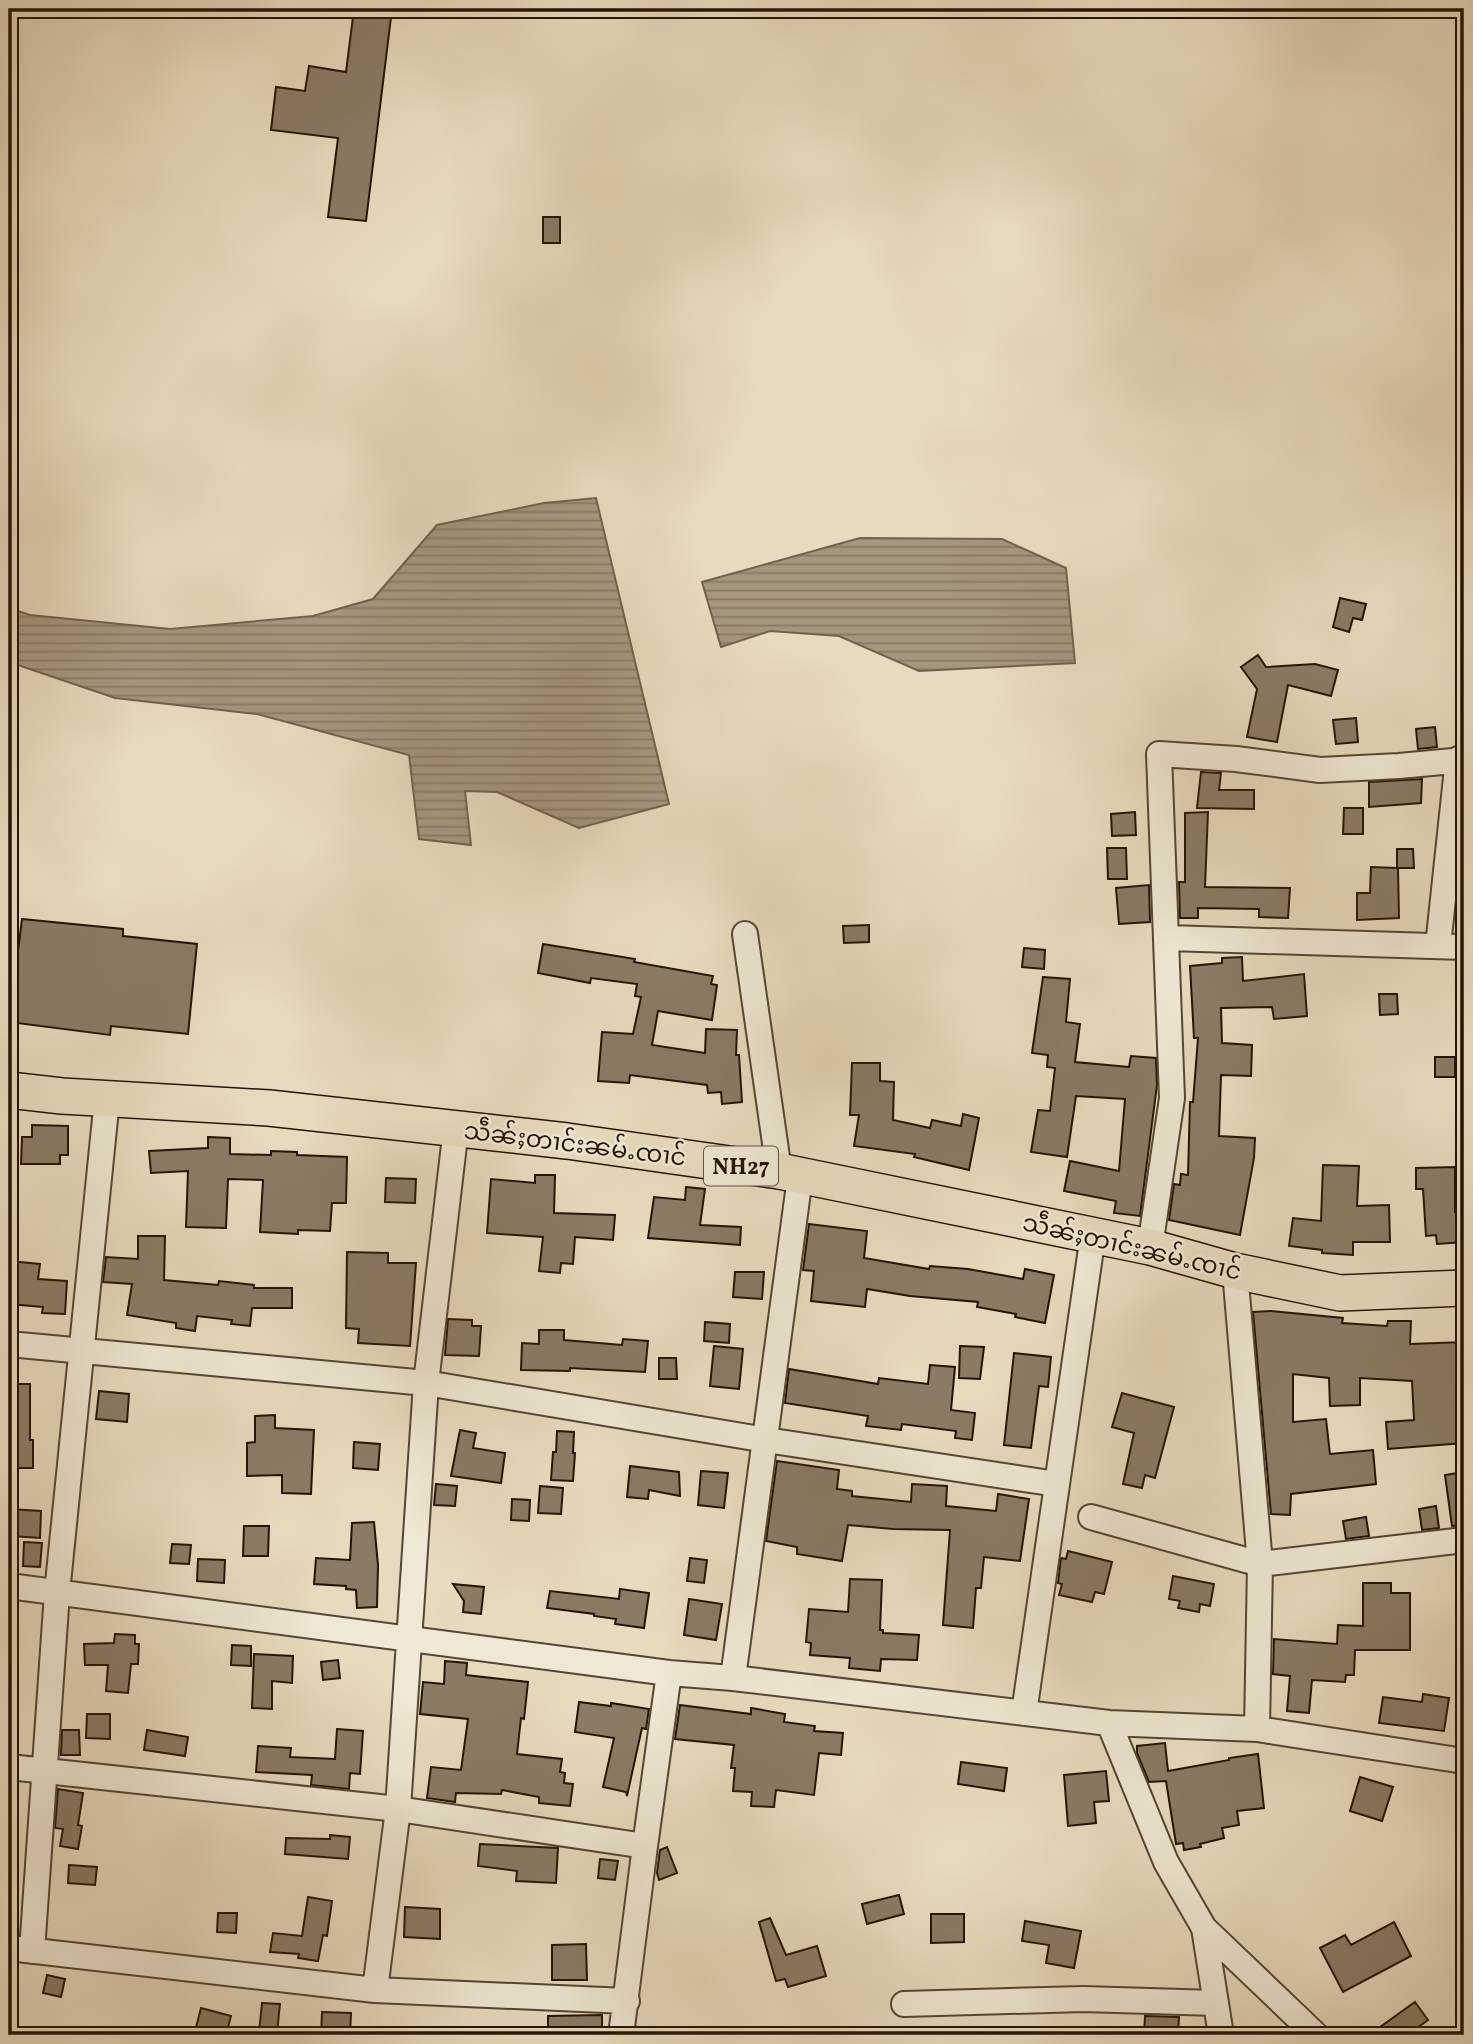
<svg xmlns="http://www.w3.org/2000/svg" width="1473" height="2044" font-family="Vollkorn,'Noto Sans Myanmar',serif">
  <style>
    .water { fill: url(#water-rules); stroke: #71624e; stroke-width: 2 }
    .building { fill: #897b65; stroke: #241305; stroke-width: 2 }
    .lines { fill: none; stroke-linecap: round; stroke-linejoin: round }
    .minor-casing { stroke: #554533; stroke-width: 28 }
    .highway-casing { stroke: #241305; stroke-width: 38 }
    .minor { stroke: #efe8d4; stroke-width: 24 }
    .highway { stroke: #e7dbbd; stroke-width: 35 }
    .labels { text-anchor: middle; stroke-width: 5; stroke-linejoin: round; paint-order: stroke }
    .shield { fill: #efe8d4; stroke: #615343; stroke-width: 2 }
    .shield-label { font-size: 23px; font-weight: bold; fill: #241305 }
    .street-label { font-size: 24px; fill: #241305; stroke: #efe8d4 }
  </style>
  <defs>
    <pattern id="water-rules" width="6" height="5" patternUnits="userSpaceOnUse" patternTransform="scale(1.75)"><rect width="6" height="5" fill="#a5977e"/><path d="M0 2.5h6" fill="none" stroke="#867a65"/></pattern>
  </defs>
  <rect width="100%" height="100%" fill="#e7dbbd"/>
  <filter id="stains"><feTurbulence type="fractalNoise" baseFrequency=".00286" numOctaves="4"/><feColorMatrix values="0 0 0 0 .2 0 0 0 0 .09 0 0 0 0 .02 0 0 0 .5 -.17"/></filter>
  <radialGradient id="worn" r=".72"><stop offset=".6" stop-color="#630" stop-opacity="0"/><stop offset="1" stop-color="#630" stop-opacity=".3"/></radialGradient>
  <path class="water" d="M596,498L669,804L579,828L497,792L465,791L471,845L419,839L409,755L257,714L115,698L9,662V608L30,615L170,629L313,616L373,599L437,525L544,503Z
    M860,538L1002,539L1066,568L1075,663L919,671L839,636L770,631L721,647L702,582Z"/>
  <path class="building" d="M354,9H392L366,221L328,217L338,138L271,130L276,87L305,91L309,66L346,72Z
    M543,217H560V243H543Z
    M1340,598L1366,604L1362,620L1353,618L1349,632L1333,627Z
    M1258,655L1266,667L1315,664L1338,670L1331,696L1288,685L1277,742L1247,737L1257,689L1241,667Z
    M1356,718L1358,742L1336,744L1333,720Z
    M1435,727L1437,747L1418,749L1416,729Z
    M1201,772L1221,773L1219,790H1254V809L1197,808Z
    M1422,779L1421,803L1369,807V782Z
    M1344,808H1363V834H1343Z
    M1135,812L1136,835L1112,836L1111,814Z
    M1208,812L1205,887L1290,888L1288,918L1259,917V909L1198,908V918H1180L1179,882H1185V813Z
    M1107,848H1126L1127,879H1108Z
    M1397,849H1413L1414,868H1398L1399,918L1357,920V893H1370L1371,867L1397,868Z
    M1149,885L1150,922L1119,924L1116,888Z
    M22,919L123,929V936L197,944L188,1034L111,1026L110,1035L9,1022Z
    M869,925V942L844,943L843,926Z
    M543,944L635,959L634,962L713,976L711,984L717,985L712,1020L658,1011L652,1045L705,1053L706,1029L737,1030L736,1055H739L742,1102L722,1104L721,1092L708,1093L707,1085L630,1075L629,1083L598,1081L602,1032L633,1034L641,997L635,996L637,984L591,978L590,983L538,973Z
    M1024,948L1045,950L1044,969L1022,967Z
    M1242,957L1243,981L1304,974L1307,1016L1274,1019L1272,1007L1221,1008L1222,1043L1252,1045L1251,1076L1221,1075L1219,1136L1255,1138L1254,1158L1240,1235L1169,1220L1174,1184L1180,1185L1181,1174L1188,1175L1190,1102H1193L1198,1038H1194L1190,966L1222,963V958Z
    M1043,977L1070,979L1066,1022L1080,1024L1075,1062L1129,1067L1131,1056L1156,1058L1157,1085L1140,1216L1114,1213L1116,1201L1064,1191L1070,1161L1119,1171L1125,1099L1076,1096L1067,1157L1031,1152L1038,1110L1050,1111L1055,1068L1047,1067L1048,1055L1032,1053Z
    M1379,994H1397L1398,1014L1380,1015Z
    M1435,1057H1455V1077H1435Z
    M852,1063H880V1081L894,1082L893,1120L930,1128L932,1120L961,1126L963,1114L979,1118L969,1170L914,1157L915,1154L854,1146L859,1115H850Z
    M32,1125L68,1126V1155H60V1164H21L22,1137H32Z
    M208,1137L230,1138V1154L271,1155V1151L297,1152V1155L347,1157L346,1203H332L330,1231L298,1230V1234L260,1232L263,1180L228,1179L226,1228L186,1227L188,1171L151,1173L149,1151L208,1148Z
    M1323,1165L1359,1166L1357,1206L1389,1205L1390,1242H1353V1255L1322,1253V1250L1289,1246L1293,1218L1321,1221Z
    M1455,1167V1212L1464,1211V1242L1437,1244L1436,1235L1426,1236L1423,1189H1416V1168Z
    M535,1175H555L554,1213L615,1215L613,1240L575,1237L573,1264L561,1263L560,1273L539,1271L543,1237L487,1233L491,1179L535,1183Z
    M386,1178L416,1179L415,1203L385,1202Z
    M686,1187L705,1189L700,1225L741,1227L740,1245L648,1238L654,1197L685,1200Z
    M809,1224L867,1231L864,1258L929,1269L930,1266L968,1269L1023,1279L1025,1269L1054,1275L1045,1323L1015,1317L1016,1314L977,1307L978,1302L910,1296L867,1289L865,1307L811,1301L814,1271L803,1270Z
    M138,1236H165L164,1280L218,1285L219,1281L254,1285V1288H292V1308H252L250,1326L231,1324L232,1320L197,1316L195,1331L176,1328V1323L127,1315L132,1284L103,1282L106,1257L138,1259Z
    M347,1252L388,1253V1263H416L410,1346L358,1343L359,1329L346,1328Z
    M9,1261L40,1264L38,1279L67,1281L65,1314L42,1313L43,1307L9,1304Z
    M735,1272H764L762,1299L733,1297Z
    M1271,1311L1343,1318L1342,1323L1387,1326L1388,1321H1411L1410,1344L1464,1342V1443L1388,1449L1386,1422L1414,1420L1412,1381L1360,1378V1405L1330,1406L1329,1378L1293,1374V1422L1326,1419L1330,1454L1373,1450L1376,1484L1291,1494L1290,1515L1271,1514L1253,1312Z
    M448,1319L472,1320V1326H481L479,1356L445,1355Z
    M705,1322L730,1324L729,1343L704,1341Z
    M539,1330H564V1340L622,1345L623,1339L648,1341L645,1372L570,1368V1371L521,1370L522,1343L539,1344Z
    M714,1346L743,1349L739,1389L710,1386Z
    M960,1346L984,1347L980,1379L959,1378Z
    M1014,1353L1051,1357L1048,1387L1039,1386L1031,1448L1004,1445Z
    M659,1358H676L677,1379H659Z
    M930,1365L955,1367L951,1410L975,1413L972,1440L955,1438L956,1431L902,1424L901,1430L866,1426L868,1416L785,1403L789,1369L878,1384L879,1378L928,1384Z
    M9,1384H30V1440H33V1468H9Z
    M99,1391L129,1394L127,1422L96,1419Z
    M1122,1393L1174,1407L1155,1478L1145,1475L1142,1488L1123,1484L1134,1433L1112,1427Z
    M275,1415V1428L314,1430L311,1494L282,1493V1475L247,1476V1443L255,1442V1416Z
    M460,1430L476,1433L473,1448L505,1453L501,1483L451,1476Z
    M557,1431L574,1432L573,1453H575L573,1481L551,1480L553,1452H556Z
    M354,1442L380,1444L378,1470L353,1468Z
    M777,1461L839,1470L837,1489L852,1491V1496L911,1502L912,1484L947,1486L946,1506L996,1511L998,1494L1029,1499L1020,1561L984,1557L981,1588H976L973,1628L943,1625L950,1530L893,1529L848,1525L842,1561L797,1554V1547L766,1541Z
    M630,1466L679,1472L680,1496L649,1490L648,1499L627,1497Z
    M701,1471L728,1473L724,1508L698,1505Z
    M1464,1472V1525L1452,1526L1445,1475Z
    M436,1484L457,1486L455,1506L434,1505Z
    M540,1486L563,1488L561,1514L538,1513Z
    M512,1499L530,1500L529,1521L511,1520Z
    M1436,1506L1439,1528L1422,1530L1419,1509Z
    M9,1509L41,1511L40,1538L12,1536V1528H9Z
    M1366,1517L1369,1536L1346,1539L1343,1521Z
    M374,1522L378,1565L377,1607L357,1608L356,1590L346,1589V1586L314,1584L316,1558L350,1560L352,1523Z
    M244,1526H269L268,1556H243Z
    M24,1542L42,1543L40,1567L23,1566Z
    M172,1544L191,1545L189,1564L170,1563Z
    M1068,1551L1112,1562L1104,1594L1095,1592L1092,1602L1059,1595L1062,1584L1058,1583L1061,1558L1066,1559Z
    M690,1558L707,1560L704,1583L687,1581Z
    M198,1559L225,1560L224,1583L197,1581Z
    M1173,1576L1214,1584L1210,1606L1200,1604L1199,1612L1178,1608L1180,1601L1169,1599Z
    M850,1579L882,1580L880,1630H883V1633L919,1635L917,1660L881,1659L880,1671L849,1668L850,1658L810,1655L811,1643L806,1642L809,1609L848,1612Z
    M1363,1583H1391V1593H1410V1650H1355L1354,1675H1346L1345,1682L1312,1680L1309,1713L1287,1711L1290,1676L1273,1674L1274,1639L1337,1644L1338,1625L1363,1626Z
    M453,1584L484,1587L481,1614L463,1612L464,1601Z
    M620,1589L649,1593L644,1628L615,1624L616,1619L594,1616V1614L547,1608L550,1591L619,1599Z
    M689,1599L722,1604L716,1640L684,1635Z
    M115,1634L135,1635V1644H139L138,1664H131L128,1693L106,1691L108,1665H85L84,1644L114,1643Z
    M232,1645L251,1646V1666L231,1665Z
    M254,1654L293,1656L292,1683L272,1681V1709L252,1708Z
    M338,1660L340,1678L323,1680L321,1662Z
    M445,1661L467,1663L466,1675L528,1682L524,1719L521,1718L517,1754L562,1759L560,1772L565,1773L564,1783L573,1784L570,1806L539,1803V1797L502,1790L501,1794L456,1793L455,1802L427,1798L431,1767L461,1770L468,1719L420,1714L423,1682L444,1684Z
    M1423,1694L1449,1698L1444,1731L1379,1723L1383,1697L1422,1702Z
    M579,1702L611,1706V1703L649,1709L646,1729L642,1728L627,1796L626,1792L603,1787L614,1738L575,1732Z
    M680,1705L751,1714V1708L785,1714L784,1722L815,1726L814,1731L843,1733L841,1755L819,1753L814,1795L776,1790L774,1807L751,1806L752,1792L733,1791L735,1768H731L734,1745L675,1739Z
    M87,1714H110V1739L86,1738Z
    M337,1729L363,1731L360,1774L350,1773L349,1789L311,1785L312,1775L256,1772L258,1746L291,1748L290,1757L335,1759Z
    M62,1730H79L80,1755H61Z
    M147,1730L188,1737L185,1756L144,1750Z
    M1165,1743L1168,1771L1229,1760V1758L1258,1754L1264,1808L1237,1811L1239,1825L1222,1828L1224,1838L1200,1844L1201,1847L1184,1850L1183,1843L1176,1844L1166,1781L1149,1782L1137,1753V1746Z
    M961,1762L1007,1768L1004,1791L958,1784Z
    M1106,1771L1109,1801L1094,1802L1096,1823L1068,1826L1064,1775Z
    M1360,1777L1393,1787L1382,1821L1350,1811Z
    M58,1789L83,1793L78,1825L82,1826L78,1849L60,1846L63,1829L55,1828Z
    M330,1835L350,1837L348,1859L285,1854L286,1838L330,1839Z
    M480,1844L558,1848L556,1883L516,1881L517,1871L478,1866Z
    M667,1847L677,1873L659,1880L657,1873L660,1850Z
    M600,1859L618,1861L615,1880L598,1878Z
    M69,1865L97,1867L95,1885L68,1883Z
    M899,1895L904,1914L867,1924L862,1904Z
    M308,1897L332,1901L327,1936L323,1935L318,1961L298,1958L299,1954L270,1952L273,1933L302,1936Z
    M405,1907L440,1909V1939L404,1937Z
    M218,1913H237L236,1933L217,1932Z
    M931,1914H964V1942L931,1943Z
    M770,1918L786,1955L817,1946L826,1976L788,1987L785,1979L776,1981L759,1922Z
    M1025,1921L1081,1931L1074,1968L1046,1963L1049,1945L1022,1941Z
    M1394,1922L1411,1956L1343,1992L1320,1948L1345,1935L1351,1945Z
    M586,1944L587,1980H552V1945Z
    M47,1975L65,1979L61,1997L43,1993Z
    M1415,2002L1428,2020L1407,2035H1369Z
    M262,2003L280,2004L277,2033L259,2032Z
    M201,2008L231,2016L226,2035H194Z
    M322,2012L351,2013L350,2035H321Z
    M602,2015V2035H548V2016Z
    M1145,2016L1179,2017L1178,2035H1144Z"/>
  <g class="lines">
    <defs>
      <path id="minor" d="M745,934L779,1171
        M1168,938L1464,947
        M1438,946L1458,759
        M1150,1247L1172,1098L1159,754L1236,759L1320,770L1399,766L1464,760
        M1235,1271L1260,1564L1257,1729
        M9,1344L426,1383L766,1440L1057,1484
        M1091,1517L1260,1564L1464,1540
        M9,1586L669,1673L733,1678L1109,1723L1257,1729L1464,1761
        M733,1678L800,1177
        M1024,1713L1093,1235
        M1109,1723L1166,1862L1204,1928L1316,2035
        M9,1767L398,1809L645,1846L669,1673
        M1204,1928L1221,2035
        M9,1948L375,1990L627,2001
        M32,1951L57,1593L107,1099
        M375,1990L398,1809L426,1383L456,1128
        M904,2004L1083,1999L1216,2003
        M621,2035L645,1846"/>
      <path id="highway" d="M9,1090L62,1096L269,1108L567,1141L779,1171L1150,1247L1235,1271L1340,1293L1464,1288"/>
    </defs>
    <use href="#minor" class="minor-casing"/>
    <use href="#highway" class="highway-casing"/>
    <use href="#minor" class="minor"/>
    <use href="#highway" class="highway"/>
  </g>
  <g class="labels">
    <rect class="shield" x="704" y="1146.5" width="74" height="39" rx="5"/>
    <g class="shield-label">
      <text x="741" y="1174">NH27</text>
    </g>
    <g class="street-label">
      <text transform="translate(575 1144) rotate(7)" y="8">သဵၼ်ႈတၢင်းၼမ်ႉၸၢင်</text>
      <text transform="translate(1132 1247) rotate(13)" y="8">သဵၼ်ႈတၢင်းၼမ်ႉၸၢင်</text>
    </g>
  </g>
  <rect width="1473" height="2044" fill="none" stroke="#e7dbbd" stroke-width="35"/>
  <rect x="10" y="10" width="1452" height="2023" fill="none" stroke="#241305" stroke-width="3.5"/>
  <rect x="18" y="18" width="1438" height="2009" fill="none" stroke="#241305" stroke-width="2"/>
  <rect width="100%" height="100%" filter="url(#stains)"/>
  <rect width="100%" height="100%" fill="url(#worn)"/>
</svg>
